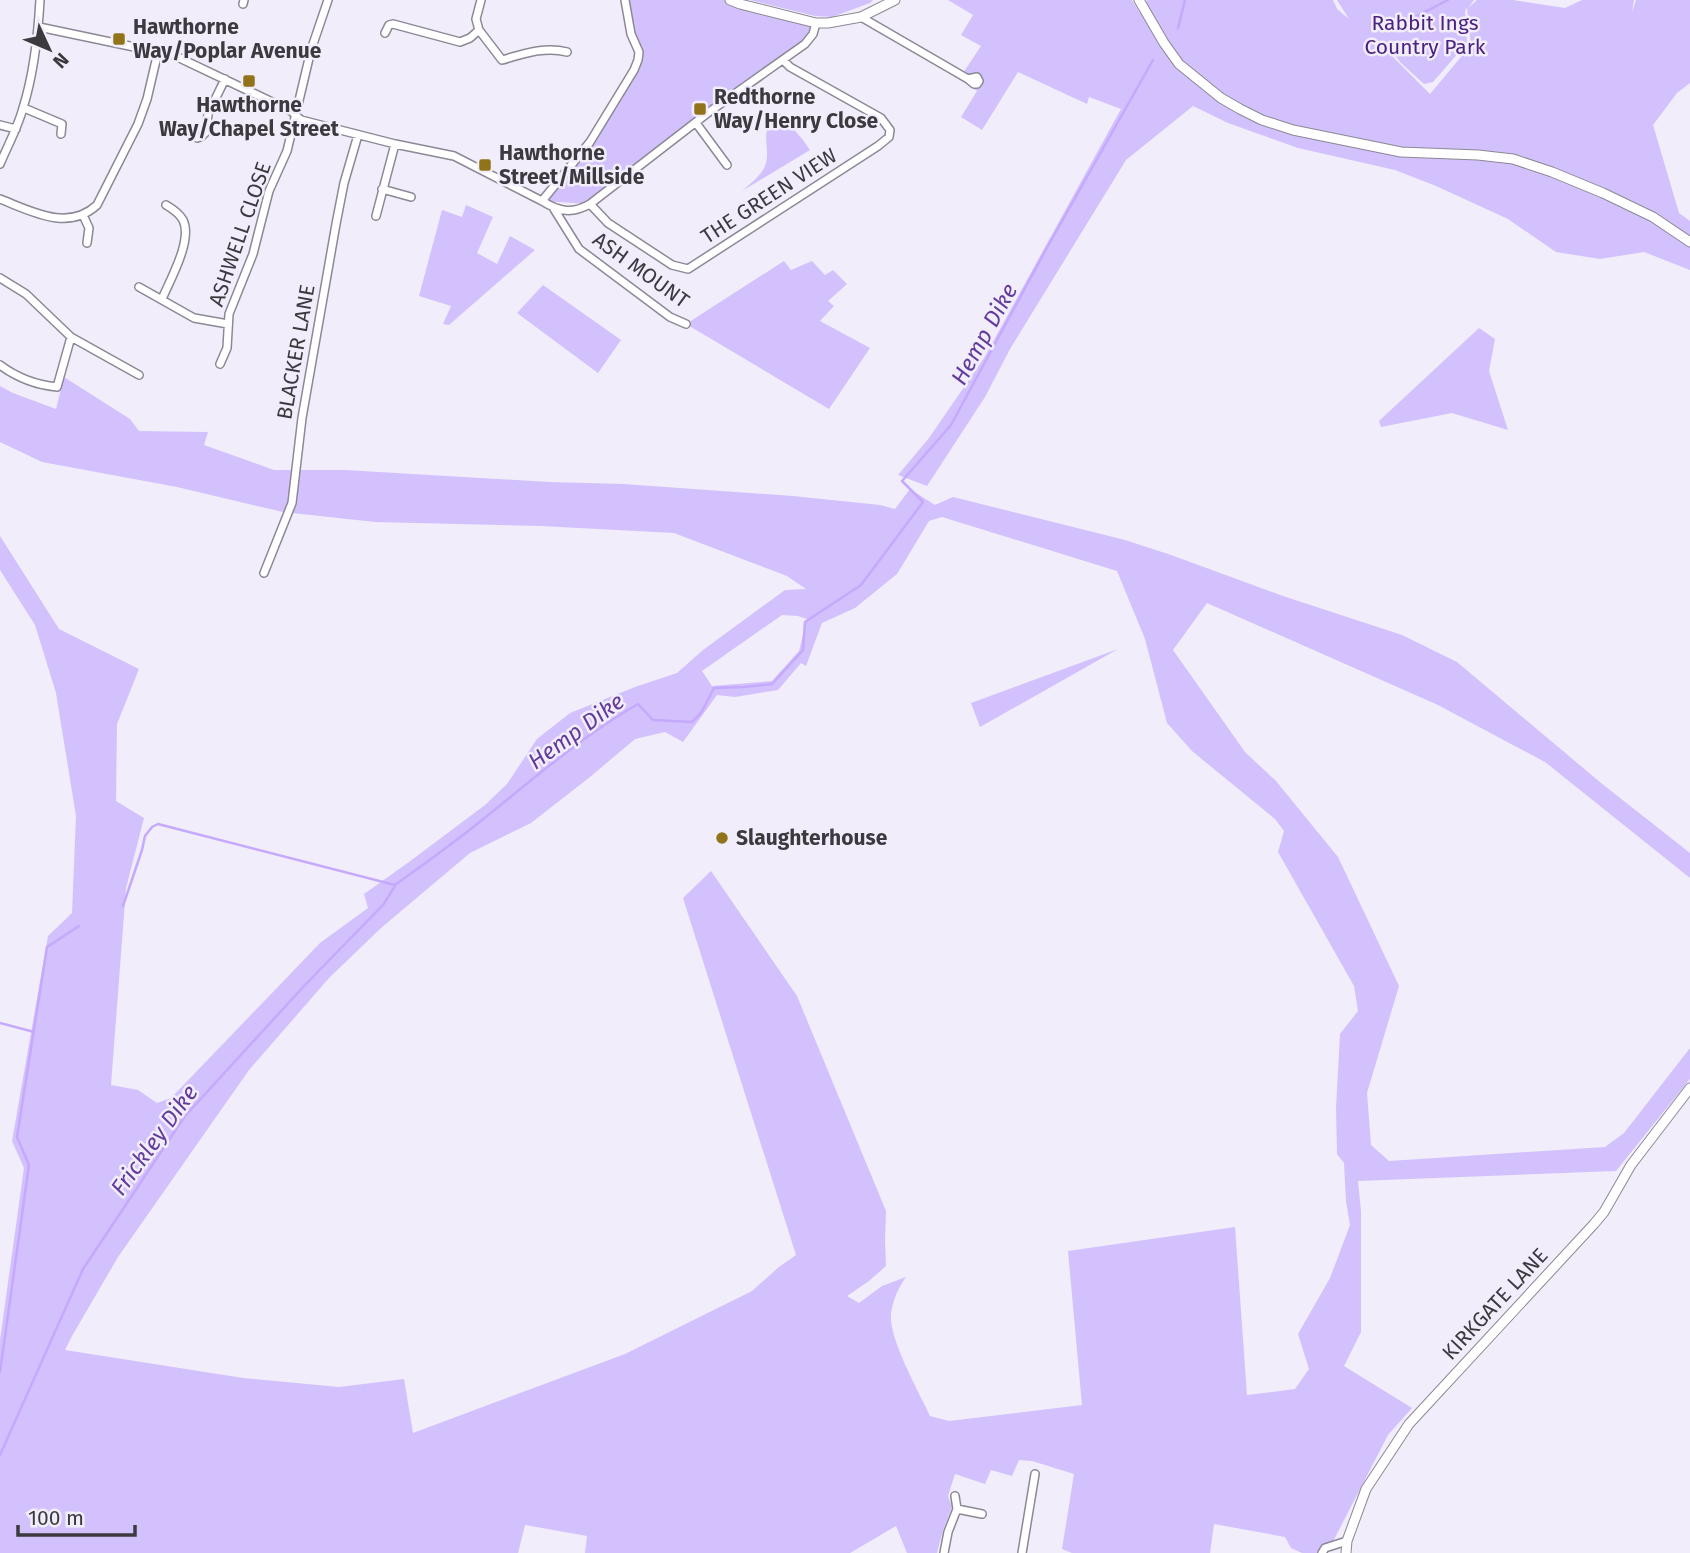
<svg xmlns="http://www.w3.org/2000/svg" width="1690" height="1553" font-family="'Fira Sans',sans-serif">
  <style>
    .green { fill: #d3c1fd; fill-rule: evenodd }
    .lines { fill: none; stroke-linecap: round; stroke-linejoin: round }
    .stream { stroke: #c5a9fd; stroke-width: 2.5 }
    .minor-casing { stroke: #8c8894; stroke-width: 10 }
    .tertiary-casing { stroke: #8c8894; stroke-width: 11 }
    .minor { stroke: #fff; stroke-width: 7 }
    .tertiary { stroke: #fff; stroke-width: 9 }
    .poi-dot { fill: #917319; stroke: #f1edfb; stroke-width: 2.5 }
    .labels { text-anchor: middle; stroke-width: 5; stroke-linejoin: round; paint-order: stroke }
    .park-label { font-size: 21px; fill: #4c2281; stroke: #f1edfb }
    .poi-label { font-size: 21px; font-weight: bold; fill: #3c3a3f; stroke: #f1edfb; text-anchor: start }
    .street-label { font-size: 21px; fill: #3c3a3f; stroke: #f1edfb }
    .water-label { font-size: 23px; font-style: italic; fill: #633c9c; stroke: #f1edfb }
  </style>
  <rect width="100%" height="100%" fill="#f1edfb"/>
  <path class="green" d="M624,0H730L816,23L813,34L590,204L542,201L590,142L638,59Z
    M750,0H873L870,3L832,17L815,16Z
    M948,0H1132L1140,13L1147,0H1333L1337,9L1349,19L1337,0H1474L1468,8L1477,0H1513L1565,8L1582,0H1634L1632,12L1636,0H1690V83L1677,93L1653,125L1679,213L1690,221V270L1644,252L1600,259L1556,252L1508,219L1436,186L1395,170L1298,148L1228,123L1193,106L1126,160L1010,349L985,397L927,486L898,475L929,438L984,358L1121,109L1089,97L1087,104L1018,72L982,130L961,117L977,91L959,79L981,46L961,35L973,15ZM1467,8L1471,45L1430,94L1392,56L1383,44L1376,43L1374,40L1385,43L1401,63L1424,84L1433,82L1467,43L1465,11Z
    M780,113L803,140L810,150L742,191C749,185 758,178 763,170C775,150 754,132 780,113Z
    M466,205L493,217L477,253L497,264L510,236L535,250L449,325L443,324L451,306L419,296L442,210L462,217Z
    M784,261L791,270L812,261L825,275L833,270L847,284L828,301L834,306L820,321L870,348L829,409L686,324Z
    M543,285L621,340L598,373L517,313Z
    M1479,328L1495,339L1489,371L1508,430L1452,413L1381,427L1379,421Z
    M64,377L130,419L139,431L208,432L204,445L274,470H345L549,482L623,484L793,496L880,505L895,509L910,489L935,505L953,497L1125,540L1171,555L1283,596L1402,635L1457,662L1601,783L1690,853V878L1545,762L1438,705L1207,603L1173,650L1245,752L1276,781L1338,857L1399,986L1367,1093L1371,1145L1389,1161L1605,1147L1624,1133L1690,1048V1079L1616,1171L1358,1181L1361,1211V1332L1344,1366L1412,1408L1388,1435L1327,1553H1302L1291,1548L1285,1537L1214,1524L1210,1553H1072L1062,1549L1074,1474L1032,1461L1019,1460L1012,1476L991,1470L985,1484L955,1474L948,1496L952,1507L943,1530L937,1553H907L896,1526L850,1553H585L587,1536L525,1525L518,1553H0V1340L24,1168L12,1141L48,936L72,913L76,816L56,693L35,625L0,570V536L59,629L139,669L117,724L116,801L144,818L126,888L111,1085L138,1090L157,1103L171,1098L320,943L368,908L364,894L409,862L485,805L507,784L537,739L570,713L635,687L677,673L703,650L785,590L806,589L787,576L674,533L541,526L375,522L283,512L177,487L42,462L0,442V386L13,393L56,409ZM942,517L1117,571L1145,639L1167,723L1192,751L1275,819L1284,831L1278,852L1354,986L1358,1011L1340,1034L1336,1108L1337,1154L1344,1163L1346,1201L1350,1225L1330,1278L1298,1334L1309,1369L1295,1389L1247,1395L1235,1227L1068,1251L1082,1405L949,1421L930,1416C919,1392 888,1338 891,1313C893,1300 898,1288 906,1277L882,1286L859,1303L847,1296L869,1281L886,1266L885,1241L886,1211L797,996L711,871L683,898L796,1255L779,1267L752,1291L625,1354L413,1433L404,1379L339,1387L243,1378L65,1350L72,1336L118,1257L249,1070L329,978L381,928L470,853L531,823L590,777L635,739L665,732L683,742L717,695L735,697L778,690L801,663L806,666L822,623L855,608L897,574L929,521ZM782,615L798,616L807,619L799,651L772,681L712,686L702,671Z
    M1118,649L980,727L971,703Z"/>
  <g class="lines">
    <path class="stream" d="M1178,28L1185,0
      M1392,29L1448,0
      M123,906L142,850L145,836L152,827L158,824L395,885C424,864 454,843 482,820C532,780 582,736 638,704L653,720L692,722L701,713L714,688L744,687L772,684L803,650L805,622L861,585L923,502L902,481L951,425L1044,253L1153,60
      M0,1023L34,1032
      M0,1372L29,1165L17,1137L47,947L79,926
      M0,1455L83,1269L185,1116L304,986L383,905L395,886"/>
    <defs>
      <path id="minor" d="M481,0L476,19L479,30L502,60C523,54 545,46 567,52
        M243,4L244,0
        M861,17L968,79L974,84H977L979,81L977,77L968,79
        M39,27L158,52H167L291,111L301,120L395,144L454,156L542,201C560,212 572,214 590,204L709,112L805,44L813,34L816,23
        M385,33L389,25L393,24L460,42L470,38L479,30
        M24,108L62,124L61,134
        M696,123L727,165
        M0,125L16,129
        M197,138L202,136L206,132L208,114L225,79
        M0,164C8,145 18,127 23,108C34,73 38,36 40,0
        M382,189L411,197
        M0,199C31,211 68,232 97,205L138,124L147,99L158,52
        M542,201L590,142L634,70L638,60L639,52L631,34L625,0
        M590,204L608,223L672,265L688,269L878,146L889,137L890,130L881,118L790,67L783,60
        M554,209L579,249L670,317L686,324
        M83,215L89,228L87,243
        M376,216L395,144
        M0,278L26,294L71,337L139,375
        M139,287L194,318L228,324
        M162,299C170,280 193,240 183,220C179,213 173,209 166,205
        M220,364L227,348L229,314L253,254L269,191L287,151L311,50L328,0
        M0,365C16,377 37,385 57,387L71,337
        M264,573L292,503L302,418L336,224L344,183L358,135
        M955,1496L957,1509L982,1514
        M944,1553L948,1532L957,1509
        M1022,1553L1035,1474
        M1322,1553L1325,1548L1347,1541"/>
      <path id="tertiary" d="M730,0L740,4L816,23H828L861,17L895,0
        M1139,0L1164,43L1179,64L1221,98L1240,109L1262,120L1293,130L1401,152L1478,155L1513,159L1552,172L1603,193L1653,217L1690,242
        M1346,1553L1347,1541L1366,1489L1409,1424L1594,1224L1604,1212L1631,1165L1690,1088"/>
    </defs>
    <use href="#minor" class="minor-casing"/>
    <use href="#tertiary" class="tertiary-casing"/>
    <use href="#minor" class="minor"/>
    <use href="#tertiary" class="tertiary"/>
  </g>
  <g class="poi-dot">
    <rect x="112" y="32" width="14" height="14" rx="3.5"/>
    <rect x="242" y="74" width="14" height="14" rx="3.5"/>
    <rect x="693" y="102" width="14" height="14" rx="3.5"/>
    <rect x="478" y="158" width="14" height="14" rx="3.5"/>
    <circle cx="722" cy="838" r="7"/>
  </g>
  <g class="labels">
    <g class="park-label">
      <text x="1425" y="30">Rabbit Ings<tspan x="1425" dy="24">Country Park</tspan></text>
    </g>
    <g class="poi-label">
      <text x="133" y="34">Hawthorne<tspan x="133" dy="24">Way/Poplar Avenue</tspan></text>
      <text x="714" y="104">Redthorne<tspan x="714" dy="24">Way/Henry Close</tspan></text>
      <text x="249" y="112" text-anchor="middle">Hawthorne<tspan x="249" dy="24">Way/Chapel Street</tspan></text>
      <text x="499" y="160">Hawthorne<tspan x="499" dy="24">Street/Millside</tspan></text>
      <text x="736" y="845">Slaughterhouse</text>
    </g>
    <g class="street-label">
      <text transform="translate(769 196) rotate(-33)" y="7">THE GREEN VIEW</text>
      <text transform="translate(240 234) rotate(-71)" y="7">ASHWELL CLOSE</text>
      <text transform="translate(641 270) rotate(36)" y="7">ASH MOUNT</text>
      <text transform="translate(296 352) rotate(-80)" y="7">BLACKER LANE</text>
      <text transform="translate(1495 1304) rotate(-47)" y="7">KIRKGATE LANE</text>
    </g>
    <g class="water-label">
      <text transform="translate(984 334) rotate(-61)" y="8">Hemp Dike</text>
      <text transform="translate(576 731) rotate(-36)" y="8">Hemp Dike</text>
      <text transform="translate(154 1140) rotate(-54)" y="8">Frickley Dike</text>
    </g>
  </g>
  <g transform="translate(49 49) rotate(134)" stroke="#f1edfb" stroke-width="5" paint-order="stroke">
  <path d="M0-5L12 26L0 18L-12 26Z" fill="#3c3a3f"/>
  <text y="-10" font-size="19" font-weight="bold" text-anchor="middle" fill="#3c3a3f">N</text>
  </g>
  <path d="M18 1525v10h117v-10" fill="none" stroke="#3c3a3f" stroke-width="3.5"/>
  <text x="28" y="1525" font-size="21" fill="#3c3a3f" stroke="#f1edfb" stroke-width="5" paint-order="stroke">100 m</text>
</svg>
